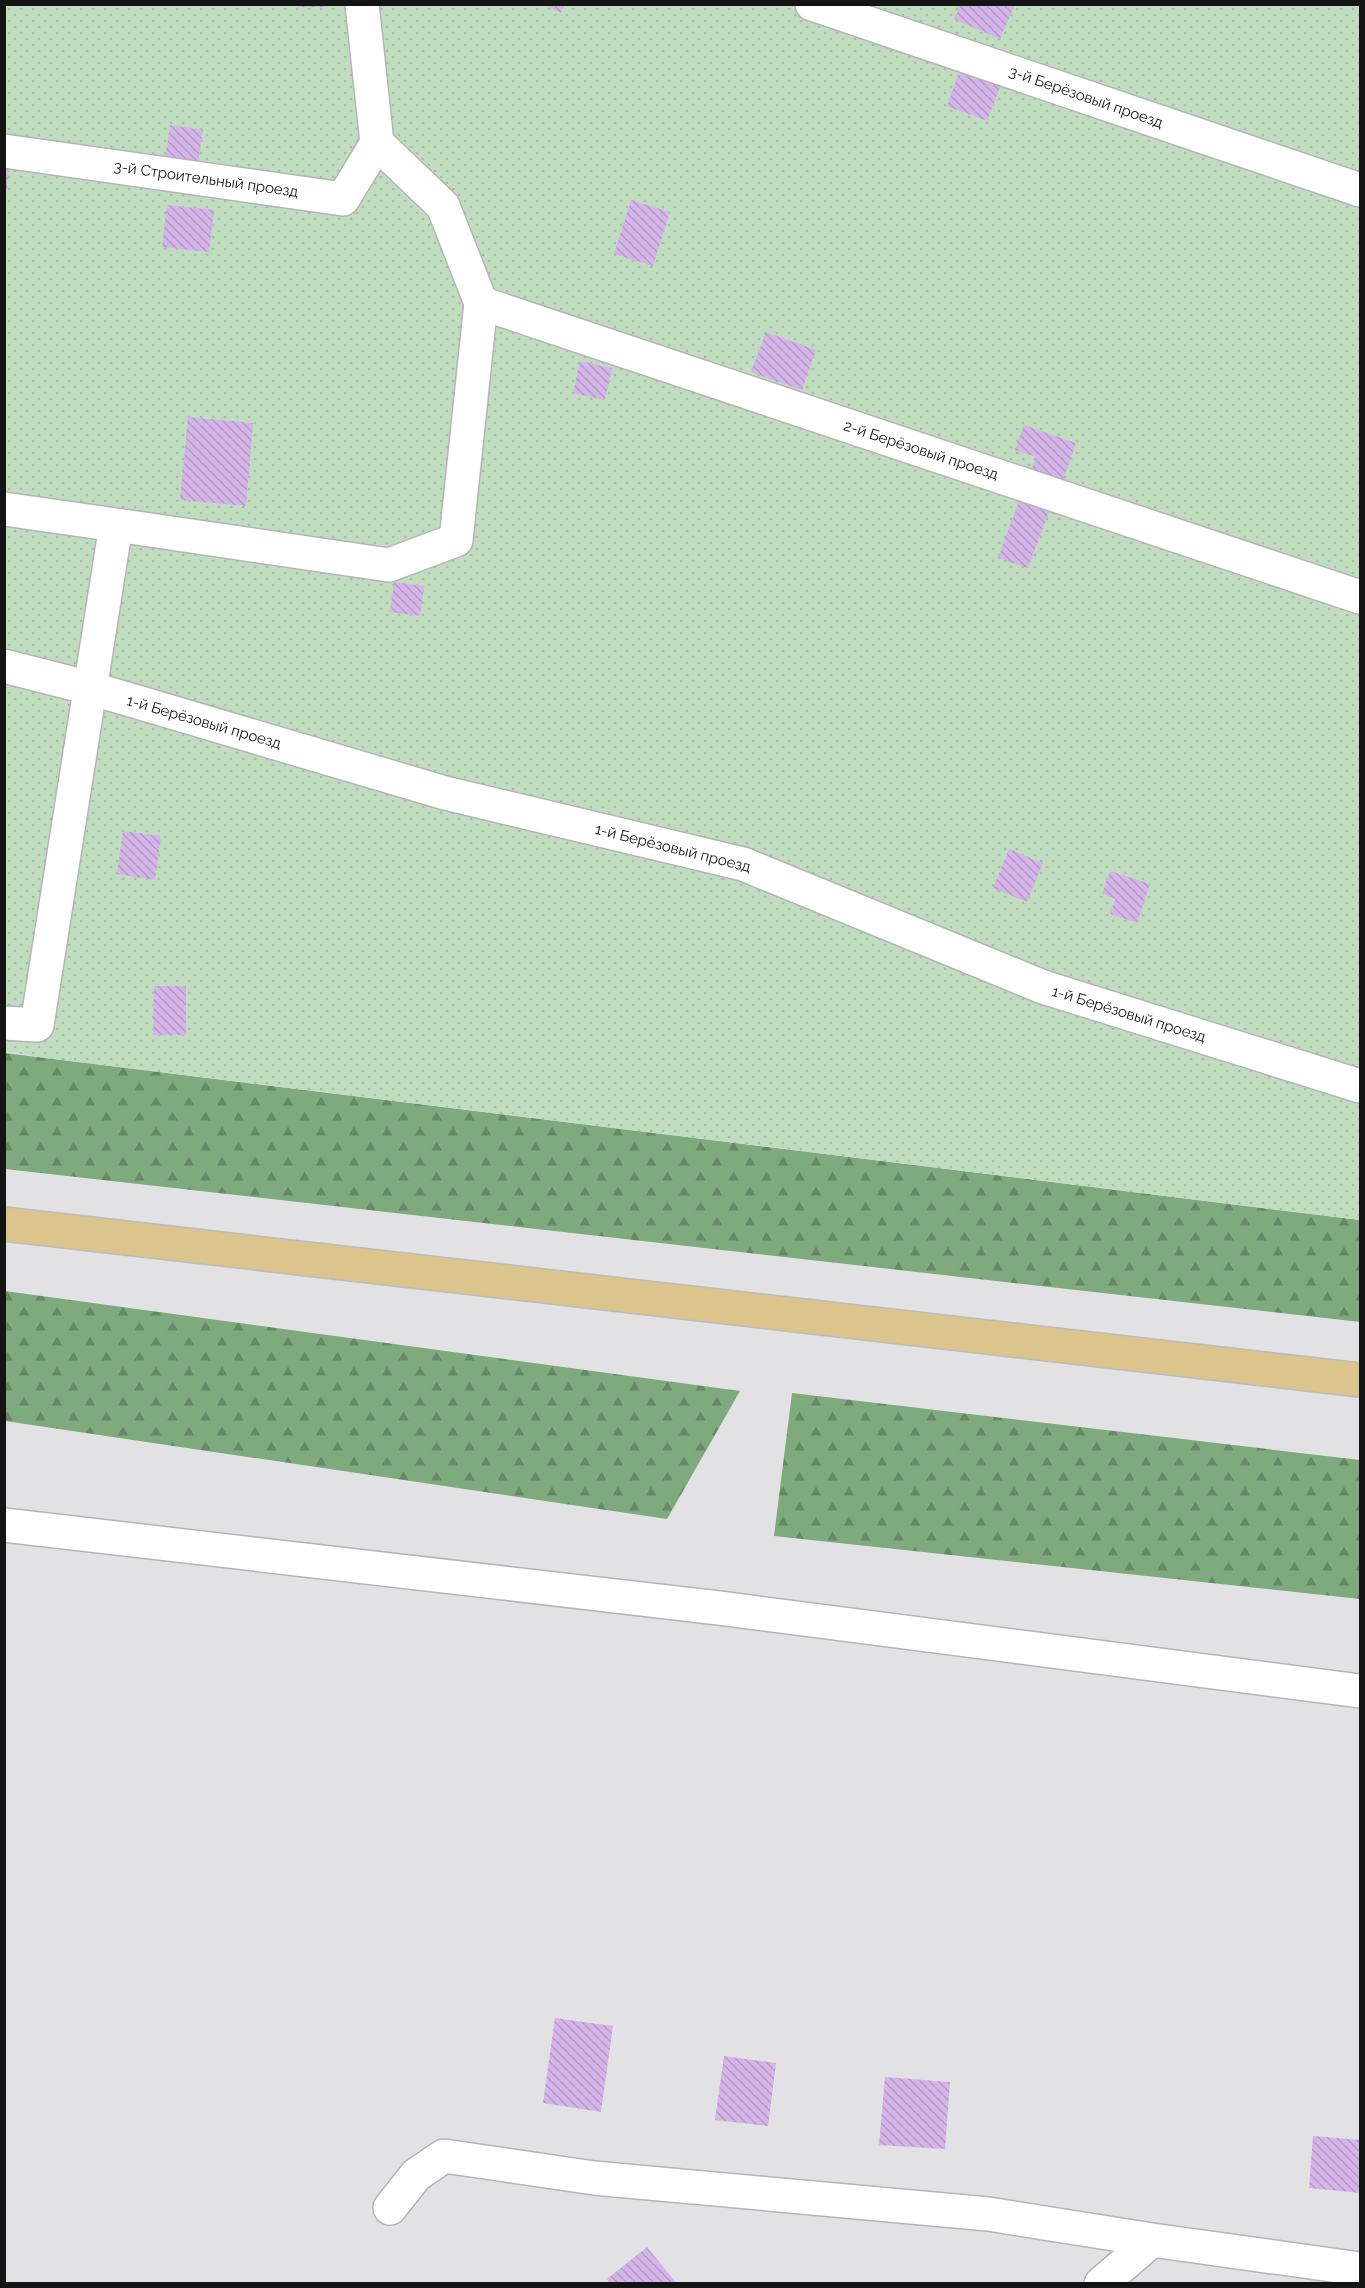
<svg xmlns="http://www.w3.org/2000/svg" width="1365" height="2288" font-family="Raleway,sans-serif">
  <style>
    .forest { fill: url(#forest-firs) }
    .garden { fill: url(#garden-dots) }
    .building { fill: url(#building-back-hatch) }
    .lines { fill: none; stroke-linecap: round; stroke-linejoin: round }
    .minor-casing { stroke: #b5b4b7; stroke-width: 36 }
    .major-casing { stroke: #bdbdbd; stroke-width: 36 }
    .minor { stroke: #fff; stroke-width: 33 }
    .major { stroke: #dcc48d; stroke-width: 33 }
    .labels { text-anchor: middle; stroke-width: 6; stroke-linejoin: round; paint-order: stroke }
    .street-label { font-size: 15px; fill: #141415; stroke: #fff }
  </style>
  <defs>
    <pattern id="forest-firs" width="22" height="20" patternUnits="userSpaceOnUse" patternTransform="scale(1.5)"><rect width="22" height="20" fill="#7eaa7e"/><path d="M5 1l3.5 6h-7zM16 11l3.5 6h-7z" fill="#668966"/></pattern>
    <pattern id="garden-dots" width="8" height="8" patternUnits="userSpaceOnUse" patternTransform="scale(1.5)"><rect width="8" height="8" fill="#c0debf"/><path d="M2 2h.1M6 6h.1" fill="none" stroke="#a4bea3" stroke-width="1.8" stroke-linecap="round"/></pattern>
    <pattern id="building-back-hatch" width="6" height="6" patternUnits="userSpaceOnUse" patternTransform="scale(1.5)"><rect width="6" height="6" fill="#d5b5e9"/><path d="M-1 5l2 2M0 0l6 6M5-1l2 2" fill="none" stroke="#b69bc7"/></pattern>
  </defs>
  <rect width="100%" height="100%" fill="#e2e1e4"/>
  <path class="forest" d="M5,1053L1360,1220V1322L5,1169Z
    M5,1291L740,1391L667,1519L5,1421Z
    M792,1393L1360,1460V1599L774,1536Z"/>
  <path class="garden" d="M4,5H1360V1220L38,1057L5,1051Z"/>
  <path class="building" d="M297,4H328V7H297Z
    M543,4H565L561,13Z
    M961,4H1015L1000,39L954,19Z
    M959,72L1000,87L987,121L947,106Z
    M170,125L203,130L197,170L164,165Z
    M4,163L9,164L7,189H4Z
    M631,200L670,212L653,266L614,254Z
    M167,205L214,210L209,252L162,247Z
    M766,332L816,350L802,390L751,372Z
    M580,361L612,368L605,400L573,393Z
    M188,417L253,423L246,506L180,500Z
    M1024,425L1076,443L1062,484L1030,473L1036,457L1015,450Z
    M1019,501L1049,512L1028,568L998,558Z
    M394,582L424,586L420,616L390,612Z
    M123,831L161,836L155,880L117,874Z
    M1009,849L1043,863L1027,902L993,888Z
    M1110,871L1150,884L1137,923L1110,914L1115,899L1102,894Z
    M154,986H186V1035H153Z
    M555,2018L613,2026L601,2112L543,2103Z
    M724,2056L776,2063L768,2126L715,2120Z
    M885,2077L950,2082L945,2149L879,2145Z
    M1313,2136L1360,2140V2193L1309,2188Z
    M647,2247L677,2284H610L607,2279Z"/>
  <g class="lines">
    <defs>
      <path id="minor" d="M812,4L1360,190
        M4,151L343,199L377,143
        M481,303L1360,597
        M4,509L116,525
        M4,666L90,688L445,793L743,864L1043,987L1360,1086
        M4,1023L37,1025L116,525L389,565L456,540L481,303L443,206L377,143L362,4
        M4,1525L719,1608L1360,1691
        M390,2208L416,2175L444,2156L594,2178L988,2214L1152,2240L1360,2269
        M1101,2284L1152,2240"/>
      <path id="major" d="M4,1224L1360,1380"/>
    </defs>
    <use href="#minor" class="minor-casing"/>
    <use href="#major" class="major-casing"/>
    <use href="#minor" class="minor"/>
    <use href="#major" class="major"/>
  </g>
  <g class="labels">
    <g class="street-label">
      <text transform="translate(1086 97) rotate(19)" y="5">3-й Берёзовый проезд</text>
      <text transform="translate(206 179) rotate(8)" y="5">3-й Строительный проезд</text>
      <text transform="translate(921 450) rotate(18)" y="5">2-й Берёзовый проезд</text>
      <text transform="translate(204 722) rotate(16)" y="5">1-й Берёзовый проезд</text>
      <text transform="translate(673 848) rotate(14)" y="5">1-й Берёзовый проезд</text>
      <text transform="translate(1129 1014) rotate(17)" y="5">1-й Берёзовый проезд</text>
    </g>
  </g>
  <rect width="1365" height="2288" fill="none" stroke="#141415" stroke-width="12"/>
</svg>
